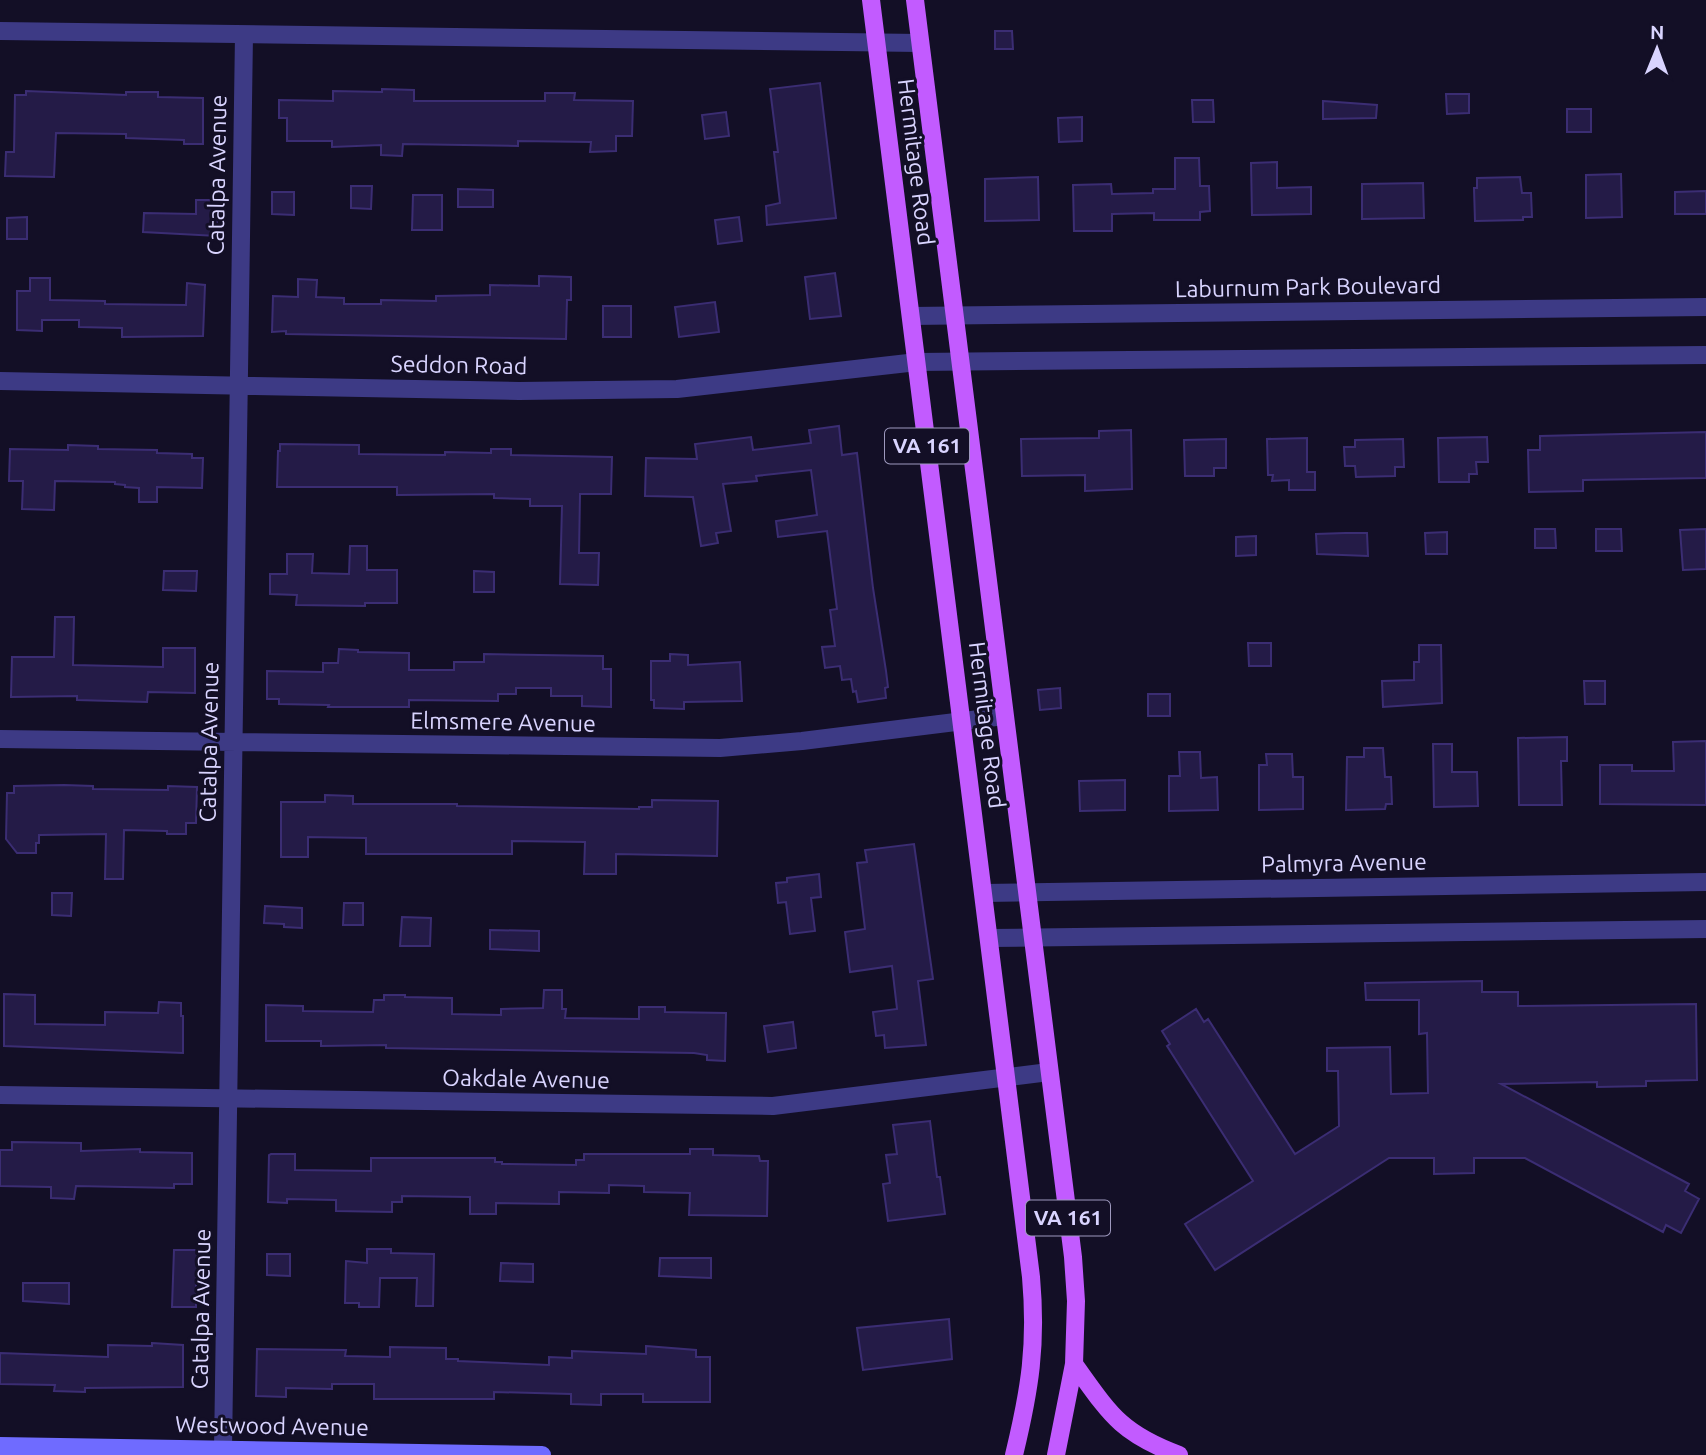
<svg xmlns="http://www.w3.org/2000/svg" width="1706" height="1455" font-family="Ubuntu,sans-serif">
  <style>
    .building { fill: #241b47; stroke: #3b2d73; stroke-width: 2 }
    .lines { fill: none; stroke-linecap: round; stroke-linejoin: round }
    .minor { stroke: #3d3a85; stroke-width: 18 }
    .secondary { stroke: #6f6bff; stroke-width: 18 }
    .primary { stroke: #c25bff; stroke-width: 18 }
    .labels { text-anchor: middle; stroke-width: 6; stroke-linejoin: round; paint-order: stroke }
    .shield { fill: #130f26; stroke: #9e99be; stroke-width: 2 }
    .shield-label { font-size: 21px; font-weight: bold; fill: #d9d4ff }
    .street-label { font-size: 23px; fill: #d9d4ff; stroke: #130f26 }
  </style>
  <rect width="100%" height="100%" fill="#130f26"/>
  <path class="building" d="M995,31H1012L1013,49H995Z
    M820,83L836,218L767,225L766,206L780,203L774,152H778L770,89Z
    M382,89L414,90V101H545V93H575L574,100L633,101L632,136H616V151L590,152L591,142L518,141V146L403,144L402,156L381,155V145L332,147V141H287V118H279V100L333,101V91L382,92Z
    M26,91L126,95V92H158V97L203,98V144H184V140L126,138V134L56,133L54,177L5,176L6,152H14L15,95H26Z
    M1446,94H1469V113L1447,114Z
    M1192,100H1213L1214,122H1193Z
    M1323,101L1377,105L1376,118L1323,119Z
    M1567,109H1591V132H1567Z
    M726,112L729,136L705,139L702,115Z
    M1082,117V141L1059,142L1058,118Z
    M1175,158H1199L1200,186H1209L1210,211L1200,212V220H1154V213L1112,214V231H1074L1073,185L1111,184L1112,194L1153,193V189H1175Z
    M1277,162V188L1311,187V214L1252,215L1251,163Z
    M1621,174L1622,217L1586,218V175Z
    M1038,177L1039,220L985,221V179Z
    M1520,177L1522,193H1531L1532,217H1523V220L1475,221L1474,188H1477V178Z
    M1423,183L1424,218L1362,219V184Z
    M351,186H372L371,209L351,208Z
    M458,189L493,190V207H458Z
    M1706,191V214H1675V192Z
    M272,192H294V215L272,214Z
    M413,195H442V230H412Z
    M196,200H217V236L143,232L144,213L196,214Z
    M27,217V239H7V218Z
    M739,217L742,241L718,244L715,220Z
    M835,273L841,316L810,319L805,277Z
    M539,276L571,277V300H567L566,339L286,334V331L272,332L273,296L298,297V279L317,280L316,297L344,298V304H381V300L436,301V296L490,295V285L539,286Z
    M30,278H50V300L105,301V304L186,305L187,283L205,285L203,336L122,337V328L79,327V320H42V331L17,330V291H30Z
    M715,302L719,332L679,337L675,307Z
    M603,306H631V337H603Z
    M839,426L842,455L857,453L873,588L886,671L888,687L885,688L886,698L858,702L856,691L853,692L851,679L842,680L840,666L825,668L822,647L835,646L830,610L837,609L827,531L778,537L776,521L817,515L811,470L756,476L757,481L723,484L731,531L716,533L718,543L701,546L693,497L645,496L646,458L697,459L695,444L751,437L753,450L811,443L809,430Z
    M1131,430L1132,489L1085,491V475L1022,476L1021,439L1099,438V431Z
    M1706,432V478L1583,480V491L1529,492L1528,450H1540V436Z
    M1487,437L1488,462H1476L1477,474H1469V482H1439L1438,438Z
    M1307,438V472H1315V490H1289V480L1272,481L1273,475H1268L1267,439Z
    M1226,439V468H1214V476H1185L1184,440Z
    M1403,439L1404,467H1395V476L1356,477L1355,466H1345L1344,447H1355V440Z
    M280,444L359,445V454L445,455V452L491,453V449H511V455L612,457L611,494H580L579,553H599L598,585L560,584L562,506H530V499L494,498V494L397,495V487H277L278,451H280Z
    M68,445L98,446V449L157,450V453L192,454V458H203L202,488L157,487V502H139V488L125,487V485L115,484V482L55,481L54,510L22,509L23,481H9L10,449L68,450Z
    M1535,529H1555L1556,548H1535Z
    M1596,529H1621L1622,551H1596Z
    M1706,529V569L1683,570L1680,530Z
    M1447,532V554H1426L1425,533Z
    M1345,533H1367L1368,556L1317,554L1316,534Z
    M1256,536V555L1236,556V537Z
    M350,546H367V570H397V603H365V606L296,605L297,595L270,594V574H287V554H313L312,573L349,574Z
    M164,571H197L196,591L163,590Z
    M474,571L494,572V592H474Z
    M55,617H74L73,665L163,667V648H195V693L148,692L147,702L77,700V696L11,697L12,657H54Z
    M1248,643H1271V666H1249Z
    M1419,645H1441L1442,703L1383,707L1382,681L1414,680V662H1419Z
    M339,649L358,650V652L409,653V670H454V662H484V654L603,656V669H611V707L582,706V696H551V688H516V694H498V701L409,700V707H328L329,705L279,704V699H267V671L323,672V663H338Z
    M670,654L688,655V665L740,662L742,701L684,702V709L654,708V700H651V661H670Z
    M1584,681H1605V704H1585Z
    M1060,688L1061,708L1040,710L1038,690Z
    M1148,694H1170V716H1148Z
    M1567,737V761H1561L1562,805H1519L1518,738Z
    M1706,741V805L1600,804V765H1632V771H1674L1673,742Z
    M1433,744H1452V772H1477L1478,806L1434,807Z
    M1364,748H1383L1385,777H1391L1392,804H1386L1385,809L1346,810L1347,757H1364Z
    M1179,752H1200L1201,778L1217,777L1218,810L1169,811V776H1180Z
    M1266,754H1292L1293,777H1303V809L1259,810V765H1267Z
    M1125,780V810L1080,811L1079,781Z
    M64,785L93,786V789L168,790V786L197,787L196,823H186V834H167V831L124,830L123,879H105L106,834L39,835V843H36V853H17L6,839L7,793H14V786Z
    M325,795L353,796V804H457V806L639,809V807H652V800L718,801L717,856L616,854V874H584L585,842L512,841V854H366V838L308,837V857H281V802H325Z
    M914,844L933,979L918,981L926,1045L885,1048L884,1035L876,1036L873,1012L897,1009L892,966L850,972L845,932L865,929L857,863L867,862L865,850Z
    M819,874L821,897L811,898L815,931L790,934L786,902L778,903L776,883L787,882V878Z
    M52,893H72L71,916L52,915Z
    M344,903H363V925H343Z
    M265,906L302,908V928L284,927V924L264,923Z
    M402,917L431,918L430,946H400Z
    M490,930L539,931V951L490,949Z
    M1482,981V992H1518V1006L1696,1004L1697,1080L1646,1081V1086L1597,1087V1082L1501,1084L1689,1184L1685,1191L1699,1199L1681,1233L1666,1225L1663,1232L1525,1158H1474V1173L1434,1174V1158H1389L1215,1270L1185,1224L1253,1181L1167,1046L1170,1044L1162,1031L1196,1009L1204,1022L1208,1019L1295,1154L1339,1126L1338,1071H1327V1048L1390,1047L1391,1094L1428,1093L1427,1033L1419,1034V1000H1366L1365,983Z
    M544,990H562V1009H566L565,1018L639,1019V1007H665V1012L726,1013L725,1061L707,1060V1055L694,1053L386,1048V1045L321,1046V1041H266V1005L303,1006V1011L373,1012L374,1000H384V995H405V997L452,998V1014L501,1015V1009L543,1008Z
    M4,994L35,995V1024L105,1025V1012L158,1013L159,1002L181,1003V1016H183V1053L4,1046Z
    M793,1022L796,1048L768,1052L764,1026Z
    M930,1121L937,1177H940L945,1214L888,1221L883,1184L890,1183L886,1155L897,1154L893,1125Z
    M12,1142L81,1143V1151L140,1149V1152L192,1153V1184H174V1188L76,1186L74,1199L51,1198V1187L0,1186V1150H12Z
    M690,1149H713V1155L759,1156L760,1161H768L767,1216L689,1215L690,1193L644,1192V1186L609,1185V1193L559,1192V1204L496,1203V1214H470V1197L402,1196V1202H392V1212L336,1211V1200L287,1199V1203L268,1202L269,1155L271,1154H295V1170L371,1171V1158H495V1162H502V1164L576,1165V1160H584V1154H690Z
    M367,1249H391V1253L434,1254L433,1306H416L417,1278H380L379,1307H359V1303H345L346,1261L367,1263Z
    M174,1250H201L200,1276H196V1307H172Z
    M267,1254H290V1276L267,1275Z
    M660,1258H711V1278L659,1276Z
    M501,1263L533,1264V1282L500,1281Z
    M23,1283H69V1304L23,1301Z
    M949,1319L952,1359L863,1370L857,1328Z
    M152,1343L183,1345V1387L85,1388V1392L54,1391L55,1385L0,1384V1353L108,1357V1345L152,1346Z
    M646,1346L696,1350V1357H710V1402H643V1394H601V1405L571,1404V1394L494,1392V1399H374V1384H332V1389L286,1388V1397L256,1396L257,1349L346,1350L345,1356L390,1357V1347L446,1348V1359H458V1361L549,1365V1357L572,1358V1351L646,1354Z"/>
  <g class="lines">
    <path class="minor" d="M0,31L920,43
      M911,316L1706,307
      M0,381L519,391L677,389L917,362L1706,355
      M0,739L720,748L802,741L1004,716
      M984,893L1706,882
      M989,938L1706,929
      M0,1095L773,1106L1049,1072
      M223,1450L244,35"/>
    <path class="secondary" d="M0,1446L542,1455"/>
    <path class="primary" d="M871,0L1031,1277C1037,1345 1030,1389 1014,1455
      M915,0L1073,1257L1076,1301L1074,1364L1056,1455
      M1074,1364C1110,1414 1120,1433 1179,1455"/>
  </g>
  <g class="labels">
    <g class="shield">
      <rect x="885" y="428.5" width="84" height="35" rx="5"/>
      <rect x="1026" y="1200.5" width="84" height="35" rx="5"/>
    </g>
    <g class="shield-label">
      <text x="927" y="453">VA 161</text>
      <text x="1068" y="1225">VA 161</text>
    </g>
    <g class="street-label">
      <text transform="translate(916 162) rotate(83)" y="8">Hermitage Road</text>
      <text transform="translate(217 175) rotate(-89)" y="8">Catalpa Avenue</text>
      <text transform="translate(1308 287) rotate(-1)" y="8">Laburnum Park Boulevard</text>
      <text transform="translate(459 365) rotate(1)" y="8">Seddon Road</text>
      <text transform="translate(503 722) rotate(1)" y="8">Elmsmere Avenue</text>
      <text transform="translate(987 725) rotate(83)" y="8">Hermitage Road</text>
      <text transform="translate(209 742) rotate(-89)" y="8">Catalpa Avenue</text>
      <text transform="translate(1344 863) rotate(-1)" y="8">Palmyra Avenue</text>
      <text transform="translate(526 1079) rotate(1)" y="8">Oakdale Avenue</text>
      <text transform="translate(201 1309) rotate(-89)" y="8">Catalpa Avenue</text>
      <text transform="translate(272 1426) rotate(1)" y="8">Westwood Avenue</text>
    </g>
  </g>
  <g transform="translate(1657 49) rotate(1)" stroke="#130f26" stroke-width="5" paint-order="stroke">
  <path d="M0-5L12 26L0 18L-12 26Z" fill="#d9d4ff"/>
  <text y="-10" font-size="19" font-weight="bold" text-anchor="middle" fill="#d9d4ff">N</text>
  </g>
</svg>
